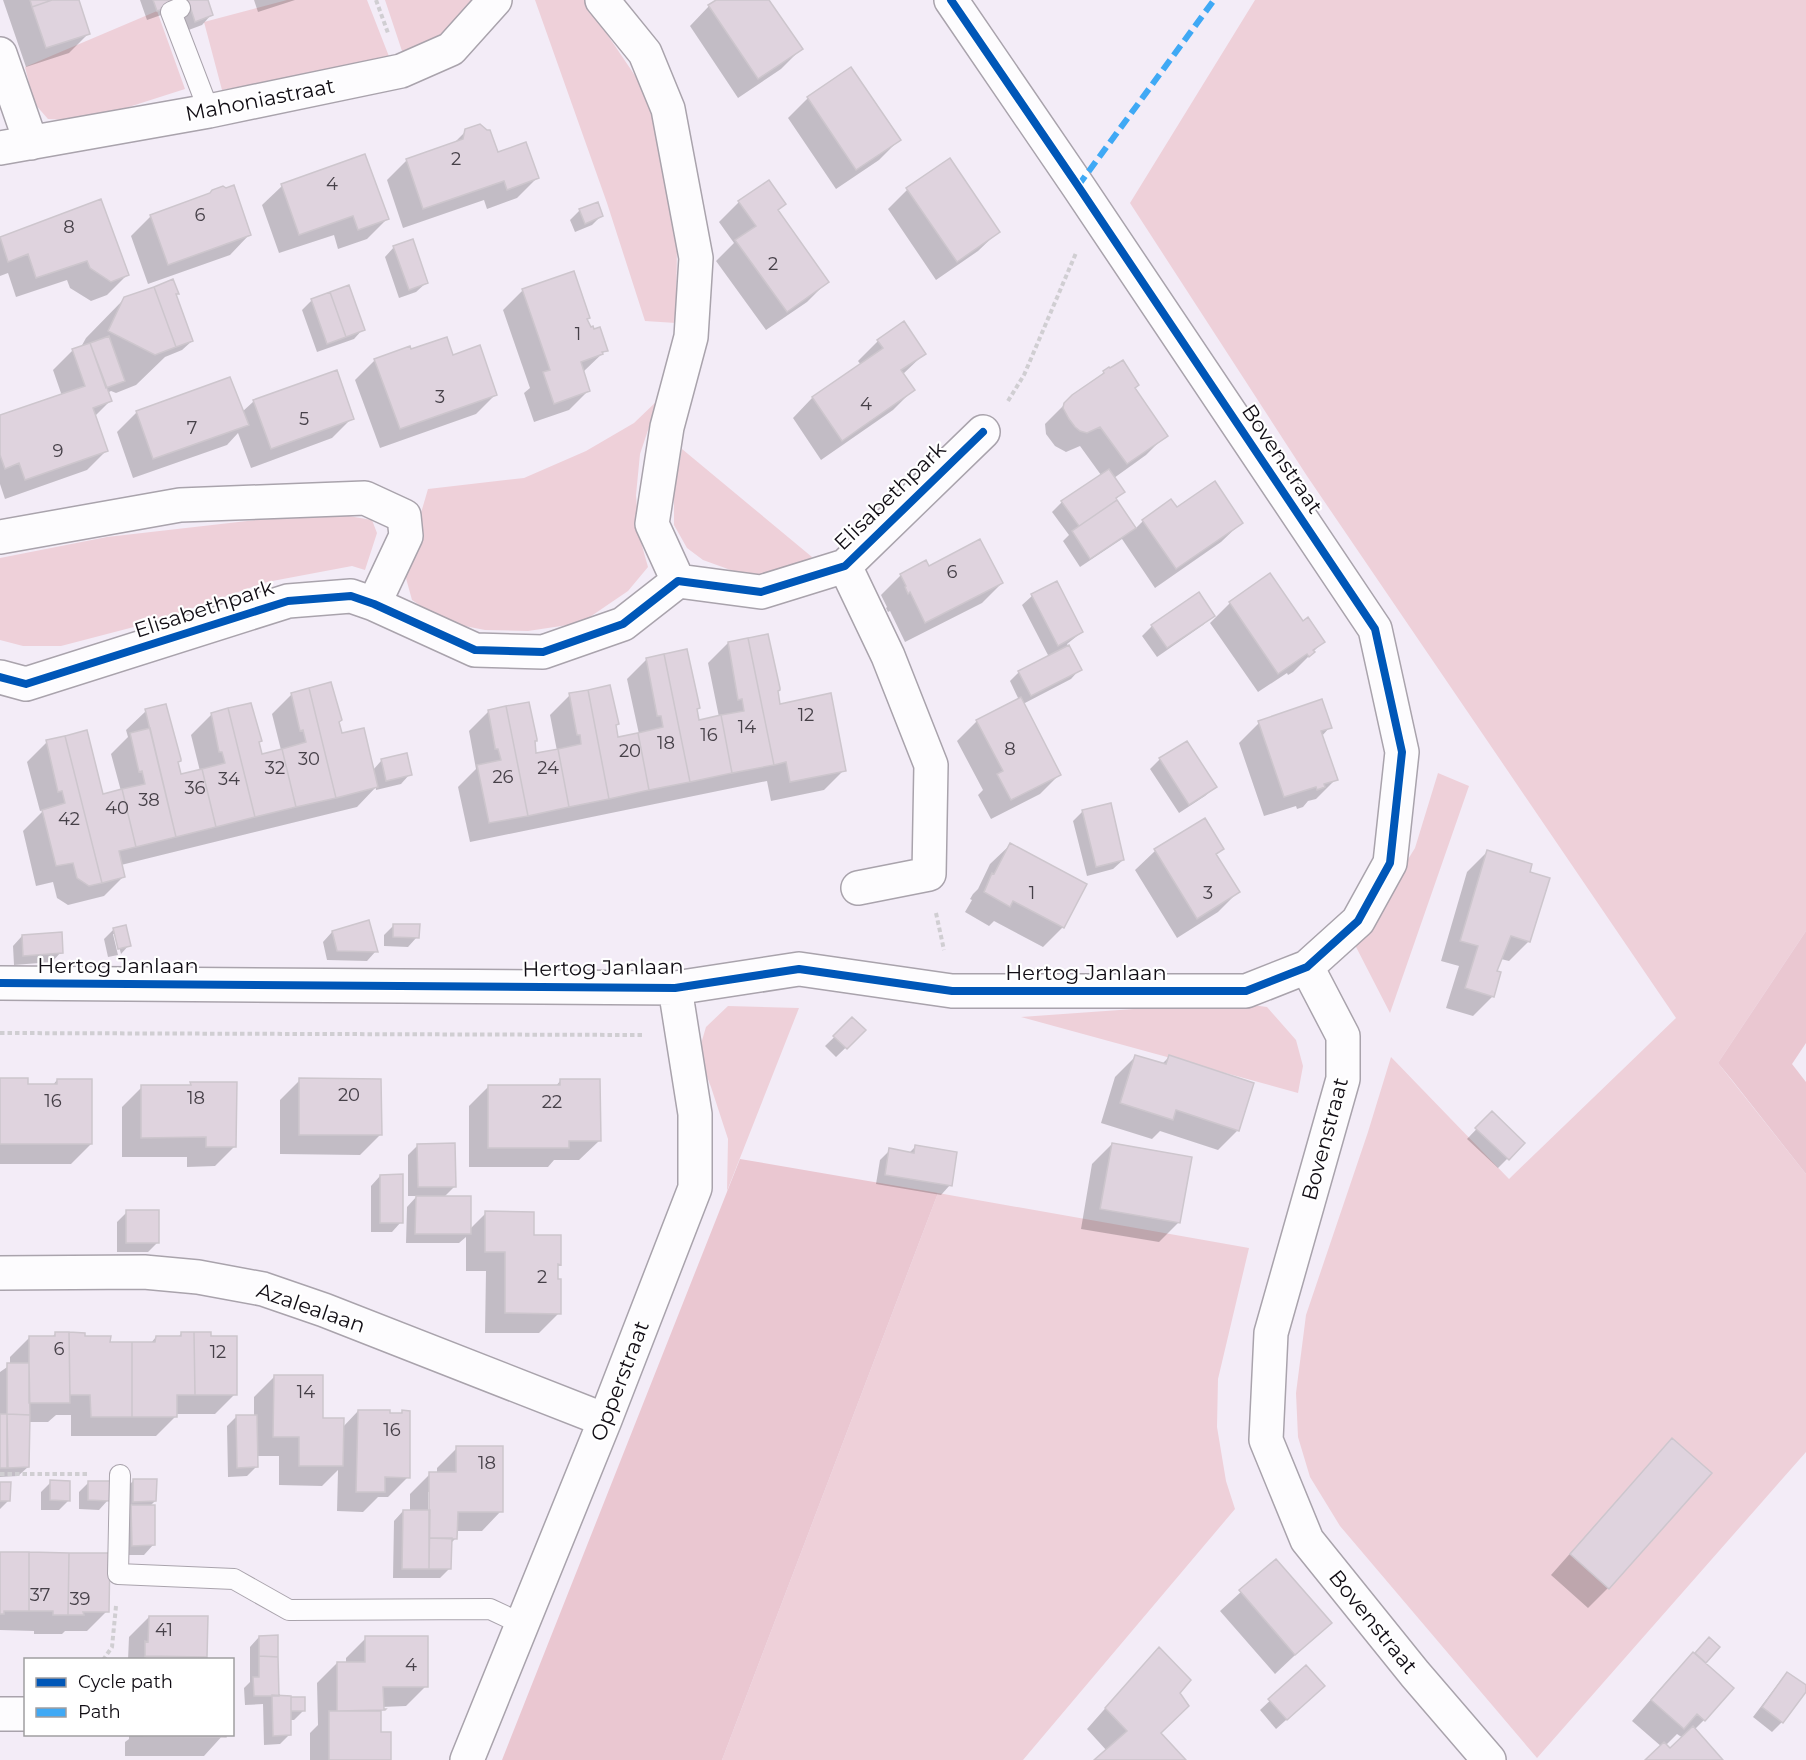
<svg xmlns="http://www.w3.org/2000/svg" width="1806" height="1760" font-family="Montserrat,sans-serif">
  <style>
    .green { fill: #eed0d9 }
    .forest { fill: #eac7d1 }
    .shadow { fill: #0003; fill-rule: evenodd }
    .building { fill: #dfd3de; stroke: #cdc6cd; stroke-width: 1.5 }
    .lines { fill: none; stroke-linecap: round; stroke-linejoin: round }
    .lane-casing { stroke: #a9a3ac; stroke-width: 22 }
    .street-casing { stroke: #a9a3ac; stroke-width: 36 }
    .path { stroke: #d0ced2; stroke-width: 4; stroke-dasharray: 4.5 3; stroke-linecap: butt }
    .lane { stroke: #fdfcfe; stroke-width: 20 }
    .street { stroke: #fdfcfe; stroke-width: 33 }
    .quiet { stroke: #3fa9f5; stroke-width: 6; stroke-dasharray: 12 6; stroke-linecap: butt }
    .cycleway-casing { stroke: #fff; stroke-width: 11 }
    .cycleway { stroke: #0057b8; stroke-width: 8 }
    .labels { text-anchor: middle; stroke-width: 4.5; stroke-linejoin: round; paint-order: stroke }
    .number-label { font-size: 18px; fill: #464048 }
    .street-label { font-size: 21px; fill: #110d14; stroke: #fff }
  </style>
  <rect width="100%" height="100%" fill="#f3ecf7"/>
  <path class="green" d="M287,0H367L390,59L222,90L204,22Z
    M385,0H479L448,38L403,54Z
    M535,0H584L642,86L656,126L677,244L676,323L645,321L607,203Z
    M1255,0H1806V931L1718,1063L1806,1174V1452L1537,1758L1340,1526L1310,1477L1298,1437L1296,1393L1306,1315L1368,1132L1391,1057L1509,1179L1676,1018L1307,476L1130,203Z
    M157,11L185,89L85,121L48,119L34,103L25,67Z
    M658,400L640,454L636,495L639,535L648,567L628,591L581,623L528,631L485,630L444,622L412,600L404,571L428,489L524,478L586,451L634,423Z
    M682,449L812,557L799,569L759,574L739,573L703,560L687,548L674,525V491Z
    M325,512L372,520L377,533L365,570L352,566L267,582L153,622L61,646H23L0,640V558L107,537Z
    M1438,773L1469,786L1390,1013L1355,945L1415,848Z
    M1245,1004L1267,1007L1296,1040L1303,1066L1298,1093L1021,1017L1190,1005Z
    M728,1006L799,1008L727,1191L728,1139L711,1087L698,1054L706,1027Z
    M938,1193L1249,1248L1218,1379L1217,1427L1226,1481L1235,1509L1023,1760H722Z"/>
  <path class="forest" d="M1806,931V1043L1792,1064L1806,1082V1174L1732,1080L1718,1063Z
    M740,1159L938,1193L722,1760H502Z"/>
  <path class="shadow" d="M3,0H77L89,33L69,53L26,67Z
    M140,0H206L211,15L202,25L186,31L164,14L147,20Z
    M254,0H295L258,12Z
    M719,0H767L801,49L781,69L738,98L690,26L709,6Z
    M850,69L899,140L879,160L836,189L788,118L808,98Z
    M466,131L497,154L537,178L517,198L487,209L484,200L403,228L387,180L407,160L452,145Z
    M282,186L387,219L367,239L338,249L334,235L279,253L262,205Z
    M907,190L998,232L978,251L936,280L888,209Z
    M100,201L127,275L107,295L91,301L70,288L67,280L16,297L8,273L0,276V238Z
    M739,202L784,204L777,211L827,282L807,302L766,330L716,261L734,243L719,222Z
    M580,210L601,216L592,225L575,232L570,220Z
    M151,216L249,235L230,255L148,284L131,236Z
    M394,247L426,283L416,292L399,298L385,257Z
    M523,290L586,320L606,350L583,372L589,390L569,410L534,422L524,393L530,388L503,310Z
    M177,293L175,295L192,341L182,350L165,357L136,385L116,393L111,391L107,393L110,401L95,416L107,450L87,470L5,499L0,484V417L62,396L53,370L73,350L81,347L86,338L124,299Z
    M312,300L363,329L354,339L317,352L302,310Z
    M903,324L924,354L902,375L913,390L893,410L821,460L793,418L812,398L861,365L858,361L878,341Z
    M411,351L452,356L496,394L476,414L380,448L355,380L375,360Z
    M1104,372L1134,389L1166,435L1146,455L1114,478L1123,492L1115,500L1135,529L1143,521L1171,501L1177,509L1241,523L1221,542L1155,588L1122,539L1080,567L1063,541L1069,535L1052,512L1062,502L1101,475L1080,446L1066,452L1055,446L1046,434L1045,424L1073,396L1096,381Z
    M254,401L352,418L332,438L251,468L238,433L227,445L133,478L117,432L137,412H242Z
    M926,562L928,568L1002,583L982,603L905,642L890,611L888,612L886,608L887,607L881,595L901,575Z
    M1032,596L1082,632L1067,644L1080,669L1071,679L1023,704L1059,775L1040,794L991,819L978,795L983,790L957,741L977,721L1019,700L1010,681L1019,672L1049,657L1022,605Z
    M1230,603L1302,623L1323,642L1293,672L1288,675L1287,673L1258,692L1210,623Z
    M1213,615L1203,625L1157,657L1142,636L1152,626Z
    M728,643L776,692L779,705L844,770L824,790L771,801L767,781L470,842L458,787L476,769L469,731L489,711L533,742L535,755L557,751L550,715L570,695L615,726L617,739L639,734L627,679L647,659L695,710L698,722L719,717L708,663Z
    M292,694L338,722L341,735L373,770L381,761L410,774L401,784L376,790V787L357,807L121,865L124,876L104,896L68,905L57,898L53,882L36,886L23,831L44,810L40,811L27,762L47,742L102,796L121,791L111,754L128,737L126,730L146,711L177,763L180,776L200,771L191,735L211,715L257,743L261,756L281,750L272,714Z
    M1259,723L1330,727L1321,737L1336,779L1316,799L1308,801L1303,807L1297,809L1296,806L1264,816L1239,743Z
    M1160,759L1215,787L1205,796L1179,813L1150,769Z
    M1109,805L1123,860L1113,869L1087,876L1073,821L1082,812Z
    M1204,820L1222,848L1215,856L1238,892L1218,912L1177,938L1135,870L1155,851Z
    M1010,845L1063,927L1043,947L994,921L989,926L965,912L972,900L970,899L973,894L978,889L990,864Z
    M1487,852L1528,873L1529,941L1509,961L1501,959L1495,972L1493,996L1473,1016L1446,1008L1459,966L1441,961L1467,872Z
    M394,925L417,937L408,947L384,946V935Z
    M114,929L129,945L121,954L116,934H113L118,955L108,957L104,939Z
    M332,932L376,951L367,961L327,960L323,942Z
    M22,936L61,952L52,962L14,965L13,946Z
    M853,1019L864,1030L836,1057L825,1046Z
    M1135,1057L1162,1064L1169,1057L1238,1130L1218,1150L1160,1131L1152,1139L1101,1123L1115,1077Z
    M0,1080L26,1086H52L57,1080L91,1144L71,1164H0Z
    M300,1080L380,1135L360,1155L280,1154V1100Z
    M561,1080L599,1141L579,1160H554L548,1167H469V1106L489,1086L555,1087Z
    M191,1084L235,1146L215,1166L187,1167V1157H122V1107L142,1087H188Z
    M1492,1113L1523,1143L1498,1168L1467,1139Z
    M1112,1144L1179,1222L1159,1242L1081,1229L1092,1164Z
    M418,1145L454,1187L444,1197L469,1230L486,1213L532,1236L560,1264L557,1267L559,1313L539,1333H485L486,1271H466V1237L459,1243H406L407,1207L417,1196H408V1155Z
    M915,1147L950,1185L941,1195L876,1184L880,1160L890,1150L909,1153Z
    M380,1176L401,1222L392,1232H371V1186Z
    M127,1212L158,1242L148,1252H117V1222Z
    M55,1334H83V1337L109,1344H150L156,1337H178L181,1334L235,1394L215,1414H176V1416L156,1436H71V1415H56L48,1422H28V1467L18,1476L0,1477V1372L10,1365V1357L30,1337H52Z
    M274,1377L321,1419L342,1428L358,1411L389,1415H399L402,1412L408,1477L388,1497H378L363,1512L337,1511L338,1470L322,1486L279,1485V1456H256V1467L247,1476L228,1477L227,1426L237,1416H254V1397Z
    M1672,1440L1710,1473L1608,1588L1588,1608L1551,1575L1653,1460Z
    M457,1448L501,1511L482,1531H456V1538L450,1544V1568L440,1578H393L394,1521L403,1511H410V1494L430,1474H437V1468ZM428,1492H431V1512H428Z
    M134,1480L155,1501L149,1507L153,1545L144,1555H123L124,1490Z
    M51,1482L68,1501L59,1510H41V1492Z
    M89,1482L108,1500L99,1510L79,1509V1492Z
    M0,1483L9,1500L0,1509Z
    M0,1554L107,1611L87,1631H65L62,1634H34V1631L0,1630Z
    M1275,1561L1329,1623L1275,1674L1220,1611Z
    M149,1617L206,1660H128L129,1637Z
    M259,1637L277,1698L304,1710L294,1720H289V1735L280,1744L264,1745L263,1704L245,1705L244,1688L250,1682V1647Z
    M366,1638L426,1686L406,1706L382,1707V1710L380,1712L379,1733L390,1760H310V1733L318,1725L317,1683L337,1663H346V1658Z
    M1709,1639L1718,1647L1704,1663V1720L1694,1730L1721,1760H1647L1662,1747L1632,1721L1673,1674ZM1677,1734L1683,1738L1670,1750L1665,1746Z
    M1306,1667L1314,1695L1276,1729L1260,1710Z
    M1140,1669L1178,1692L1159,1733L1184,1760H1097L1107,1751L1087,1729Z
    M1788,1674L1806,1687V1689L1782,1722L1772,1732L1753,1717L1778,1684Z
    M129,1734H224L204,1756H125V1742L129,1739Z"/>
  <path class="building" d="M30,0H52L32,7Z
    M52,0H79L90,34L46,48L32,7Z
    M153,0H174L175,5L157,11Z
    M188,0H208L213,15L195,22Z
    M716,0H769L803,49L758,79L708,5Z
    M851,67L901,140L856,170L807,97Z
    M480,124L487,130H490L498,152L526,142L539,178L507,190L504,181L423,209L406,159L463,139L465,129Z
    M365,154L389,219L358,230L353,216L299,235L281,184Z
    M950,158L1000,232L957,262L906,188Z
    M769,180L786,204L778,210L829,282L787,312L735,240L756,226L738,201Z
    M234,185L251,235L168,265L150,215L210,193L212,190L223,186L226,188Z
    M101,199L129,275L111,282L90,268L87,261L36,278L28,254L8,262L0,237Z
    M598,202L603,216L585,224L579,209Z
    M413,239L428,283L409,290L393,246Z
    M574,271L590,318L587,319L591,327L593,326L594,329L600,327L608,351L602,352L603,354L581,362L590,391L554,404L543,372L550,370L522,289Z
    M173,279L179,294H176L193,341L176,347L154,287Z
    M349,285L365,330L346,337L330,292Z
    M154,287L176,347L155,355L108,331L124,297Z
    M330,292L346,337L327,344L311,299Z
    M904,321L926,354L901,370L915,390L842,441L812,397L883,348L877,340Z
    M109,336L125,381L106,388L90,343Z
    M447,337L453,355L480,345L497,395L400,429L374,359L410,346L411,349Z
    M90,343L112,401L93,408L108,451L25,480L19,463L5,469L0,455V415L85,386L72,349Z
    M1123,360L1139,385L1135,388L1168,436L1127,464L1100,427L1087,433L1080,431L1075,427L1069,419L1063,408L1064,403L1072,395L1104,373L1103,371L1109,367L1110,368Z
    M337,370L354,419L271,449L253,400Z
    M230,377L249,425L153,459L136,411Z
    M1109,469L1125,492L1116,498L1117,500L1072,531L1079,526L1061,501Z
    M1215,481L1243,523L1176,569L1142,520L1171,499L1177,507Z
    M1117,500L1136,528L1090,559L1072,531Z
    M980,539L1003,583L925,623L910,592L908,594L905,587L906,586L900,574L926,560L929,566Z
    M1270,573L1303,621L1308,617L1325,642L1313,650L1315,652L1309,657L1307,654L1278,674L1229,602Z
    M1057,581L1083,632L1058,646L1031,594Z
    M1199,592L1215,616L1167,648L1151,625Z
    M768,634L780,688V690L778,691L780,704L831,693L846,771L790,782L786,762L774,765L748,638Z
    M748,638L774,765L732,773L721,715L744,711L742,699L738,700L728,642Z
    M1069,645L1082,670L1031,696L1018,671Z
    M687,649L700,708L697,709L699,720L721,715L732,773L690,782L664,654Z
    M664,654L690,782L649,790L638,733L663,727L661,716H657V715L646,658Z
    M331,682L342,720L339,722L342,733L364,728L378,787L336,798L309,688Z
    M610,685L619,724L616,725L618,737L638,733L649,790L609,799L588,690Z
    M309,688L336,798L296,807L282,749L306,742L303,730L300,731L291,693Z
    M588,690L609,799L569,807L558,749L581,744L580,735H577L569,693Z
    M1021,697L1061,775L1011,800L997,774L1003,771L976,720Z
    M1322,699L1332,728L1321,731L1338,780L1324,784L1325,787L1317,790L1316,787L1284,797L1258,721Z
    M529,702L537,739V741H535L536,753L558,749L569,807L528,816L506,706Z
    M251,703L262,741L259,742L262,754L282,749L296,807L255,817L228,708Z
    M166,704L181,759V761L178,762L181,774L202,769L216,827L176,837L145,709Z
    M506,706L528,816L489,823L477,765L501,760L498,749H495V747L488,710Z
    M228,708L255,817L216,827L202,769L225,763L222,752H219L211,713Z
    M150,728L176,837L136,847L122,789L145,784L142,771L139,772L130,733Z
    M87,730L103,794L122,789L136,847L119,851L125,877L102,883L65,736Z
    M65,736L102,883L89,886L77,878L73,863L56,866L42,810L65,803L62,791L58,792L46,740Z
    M1187,741L1217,787L1189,805L1159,758Z
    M407,753L412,775L386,781L381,759Z
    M1111,803L1124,860L1096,867L1082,810Z
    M1205,818L1224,849L1216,854L1240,892L1197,919L1154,849Z
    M1010,843L1087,884L1064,928L1013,901L1010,907L984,892L992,873L994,874Z
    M1487,850L1532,864L1530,872L1550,878L1530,942L1511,936L1497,971L1501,972L1494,997L1465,988L1478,946L1460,941Z
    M369,920L378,952L337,951L332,931Z
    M393,924H420L419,938L393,937Z
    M126,925L131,946L118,949L113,928Z
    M62,932L63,953L23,956L22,935Z
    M852,1017L866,1030L847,1049L833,1036Z
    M1135,1055L1166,1064L1169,1055L1254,1083L1239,1131L1176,1110L1173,1120L1120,1103Z
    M0,1078H28V1084H57V1079H92V1144H0Z
    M299,1078L381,1079L382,1135H299Z
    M560,1079H600L601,1141H569V1148H488V1085H560Z
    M190,1082H237L236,1147H206V1137L141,1138V1085H191Z
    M1492,1111L1525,1143L1509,1160L1475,1128Z
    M455,1143L456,1187H418L417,1144Z
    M1112,1143L1192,1157L1180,1223L1100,1209Z
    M915,1145L957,1152L952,1186L885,1175L889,1148L914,1153Z
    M403,1174V1223H380V1175Z
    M416,1196H471V1234H415Z
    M126,1210H159V1243H126Z
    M485,1211L534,1212V1235H561V1265L558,1264V1279H561V1314L505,1313V1252H485Z
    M55,1332H69L70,1403H29V1336H55Z
    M69,1332L85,1333V1336H111L110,1342H132V1417H91L90,1395H70Z
    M181,1332H194L195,1395H177V1417H132V1342H155L156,1336H181Z
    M194,1332H211V1336H237V1395H195Z
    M7,1363H29L30,1415L7,1414Z
    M274,1375H323V1418H344L343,1466H299V1437H273Z
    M358,1410H390V1413H402V1410L410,1411V1478L385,1477V1492H356Z
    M0,1414H7V1468H0Z
    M7,1414L30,1415L29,1467L8,1468Z
    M236,1415H257L258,1467L237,1468Z
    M1672,1438L1712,1473L1609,1589L1570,1554Z
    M456,1446H503V1512H458L457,1539L429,1538V1472H456Z
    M133,1479H157L156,1501L133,1502Z
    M50,1480L70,1481V1501L50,1500Z
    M88,1481H110V1501L88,1500Z
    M0,1482H11L10,1501H0Z
    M131,1505H155V1545L132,1546Z
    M403,1510H430L429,1569H402Z
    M429,1538H452L451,1569H429Z
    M0,1552H29V1611H4V1614H0Z
    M29,1552L69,1553L68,1615H53V1611H29Z
    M69,1553H110L109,1612H83L84,1615H68Z
    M1276,1559L1332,1623L1295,1655L1239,1590Z
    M149,1616H208L207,1657L145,1656V1641L148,1642Z
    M278,1635V1657L259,1656V1636Z
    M365,1636H428V1687H383L384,1709H386L385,1710L337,1711V1662H365Z
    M1709,1637L1720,1647L1706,1663L1695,1653Z
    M1159,1647L1191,1680L1180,1693L1189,1706L1161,1733L1186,1760H1094L1127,1731L1105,1708Z
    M1693,1652L1734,1688L1705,1721L1697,1714L1684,1729L1651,1700Z
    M145,1656L207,1657V1660H145Z
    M259,1656L278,1657L279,1696H254L253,1677H259Z
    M1306,1665L1325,1686L1287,1720L1268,1699Z
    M1787,1672L1806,1685V1692L1783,1723L1762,1707Z
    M272,1695L291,1696V1735L273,1736Z
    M291,1697H305V1711H291Z
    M329,1711H381V1732H391V1760H329Z
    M1693,1726L1723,1760H1645L1664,1742L1670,1748Z
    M144,1734H226V1737L144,1736Z"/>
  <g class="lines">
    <defs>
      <path id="lane" d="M180,8L171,12L209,111
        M120,1475L118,1574L234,1579L289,1610L490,1609L522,1624"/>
      <path id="street" d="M602,0L645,53L668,109L696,258L691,337L667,427L652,524L678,581
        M0,54L31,143
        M0,148L209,111L401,71L451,49L495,0
        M0,537L180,505L365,498L404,516L406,536L374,604
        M845,566L888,656L931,765L929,874L858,888
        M0,677L26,684L288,601L351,596L374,604L475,650L543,652L623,624L678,581L761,592L845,566L983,432
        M1307,967L1343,1036V1079L1271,1333L1266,1440L1307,1540L1415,1674L1489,1760
        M0,983L675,988L799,969L952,991H1246L1307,967L1358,921L1390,863L1402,752L1375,629L1078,186L951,0
        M0,1273L144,1272L198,1277L263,1289L324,1310L605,1420
        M0,1714H26
        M467,1760L605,1420L695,1188V1114L675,988"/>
    </defs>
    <use href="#lane" class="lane-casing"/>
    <use href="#street" class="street-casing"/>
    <path class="path" d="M376,0L388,33
      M1008,401L1024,375L1076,253
      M936,913L944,950
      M0,1033L643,1035
      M0,1474H87
      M103,1660L112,1647L116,1606"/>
    <use href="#lane" class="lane"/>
    <use href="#street" class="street"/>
    <path class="quiet" d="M1078,186L1214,0"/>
    <defs>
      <path id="cycleway" d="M0,677L26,684L288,601L351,596L374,604L475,650L543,652L623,624L678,581L761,592L845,566L983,432
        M0,983L675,988L799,969L952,991H1246L1307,967L1358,921L1390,863L1402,752L1375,629L1078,186L951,0"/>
    </defs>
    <use href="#cycleway" class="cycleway-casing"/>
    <use href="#cycleway" class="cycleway"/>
  </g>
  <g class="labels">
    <g class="number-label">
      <text x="456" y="165">2</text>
      <text x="332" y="190">4</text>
      <text x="200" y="221">6</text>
      <text x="69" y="233">8</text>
      <text x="773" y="270">2</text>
      <text x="578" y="340">1</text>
      <text x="440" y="403">3</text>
      <text x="866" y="410">4</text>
      <text x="304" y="425">5</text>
      <text x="192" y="434">7</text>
      <text x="58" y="457">9</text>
      <text x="952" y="578">6</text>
      <text x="806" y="721">12</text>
      <text x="747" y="733">14</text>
      <text x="709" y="741">16</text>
      <text x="666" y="749">18</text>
      <text x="1010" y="755">8</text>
      <text x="630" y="757">20</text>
      <text x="309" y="765">30</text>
      <text x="275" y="774">32</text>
      <text x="548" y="774">24</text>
      <text x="503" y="783">26</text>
      <text x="229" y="785">34</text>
      <text x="195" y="794">36</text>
      <text x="149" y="806">38</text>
      <text x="117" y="814">40</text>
      <text x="69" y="825">42</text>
      <text x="1032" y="899">1</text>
      <text x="1208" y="899">3</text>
      <text x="349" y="1101">20</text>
      <text x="196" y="1104">18</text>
      <text x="53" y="1107">16</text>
      <text x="552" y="1108">22</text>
      <text x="542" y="1283">2</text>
      <text x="59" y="1355">6</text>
      <text x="218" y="1358">12</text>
      <text x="306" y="1398">14</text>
      <text x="392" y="1436">16</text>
      <text x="487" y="1469">18</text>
      <text x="40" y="1601">37</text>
      <text x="80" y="1605">39</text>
      <text x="164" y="1636">41</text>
      <text x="411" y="1671">4</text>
    </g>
    <g class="street-label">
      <text transform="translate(260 100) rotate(-11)" y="7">Mahoniastraat</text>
      <text transform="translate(1282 459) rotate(56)" y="7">Bovenstraat</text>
      <text transform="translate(890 496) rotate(-44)" y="7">Elisabethpark</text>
      <text transform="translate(204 609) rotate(-18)" y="7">Elisabethpark</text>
      <text x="118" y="973">Hertog Janlaan</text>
      <text transform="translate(603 968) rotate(-1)" y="7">Hertog Janlaan</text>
      <text x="1086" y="980">Hertog Janlaan</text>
      <text transform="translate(1325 1139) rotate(-75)" y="7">Bovenstraat</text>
      <text transform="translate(311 1308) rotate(19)" y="7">Azalealaan</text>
      <text transform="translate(620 1381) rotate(-69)" y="7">Opperstraat</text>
      <text transform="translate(1373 1622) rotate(51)" y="7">Bovenstraat</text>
    </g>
  </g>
  <rect x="24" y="1658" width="210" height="78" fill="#ffffff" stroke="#a09ea1" stroke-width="1.5"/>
  <rect x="36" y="1678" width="30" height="9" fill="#0057b8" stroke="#a09ea1" stroke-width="1.5"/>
  <text x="78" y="1688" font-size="18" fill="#110d14">Cycle path</text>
  <rect x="36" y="1708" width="30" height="9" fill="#3fa9f5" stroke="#a09ea1" stroke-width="1.5"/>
  <text x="78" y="1718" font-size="18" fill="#110d14">Path</text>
</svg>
